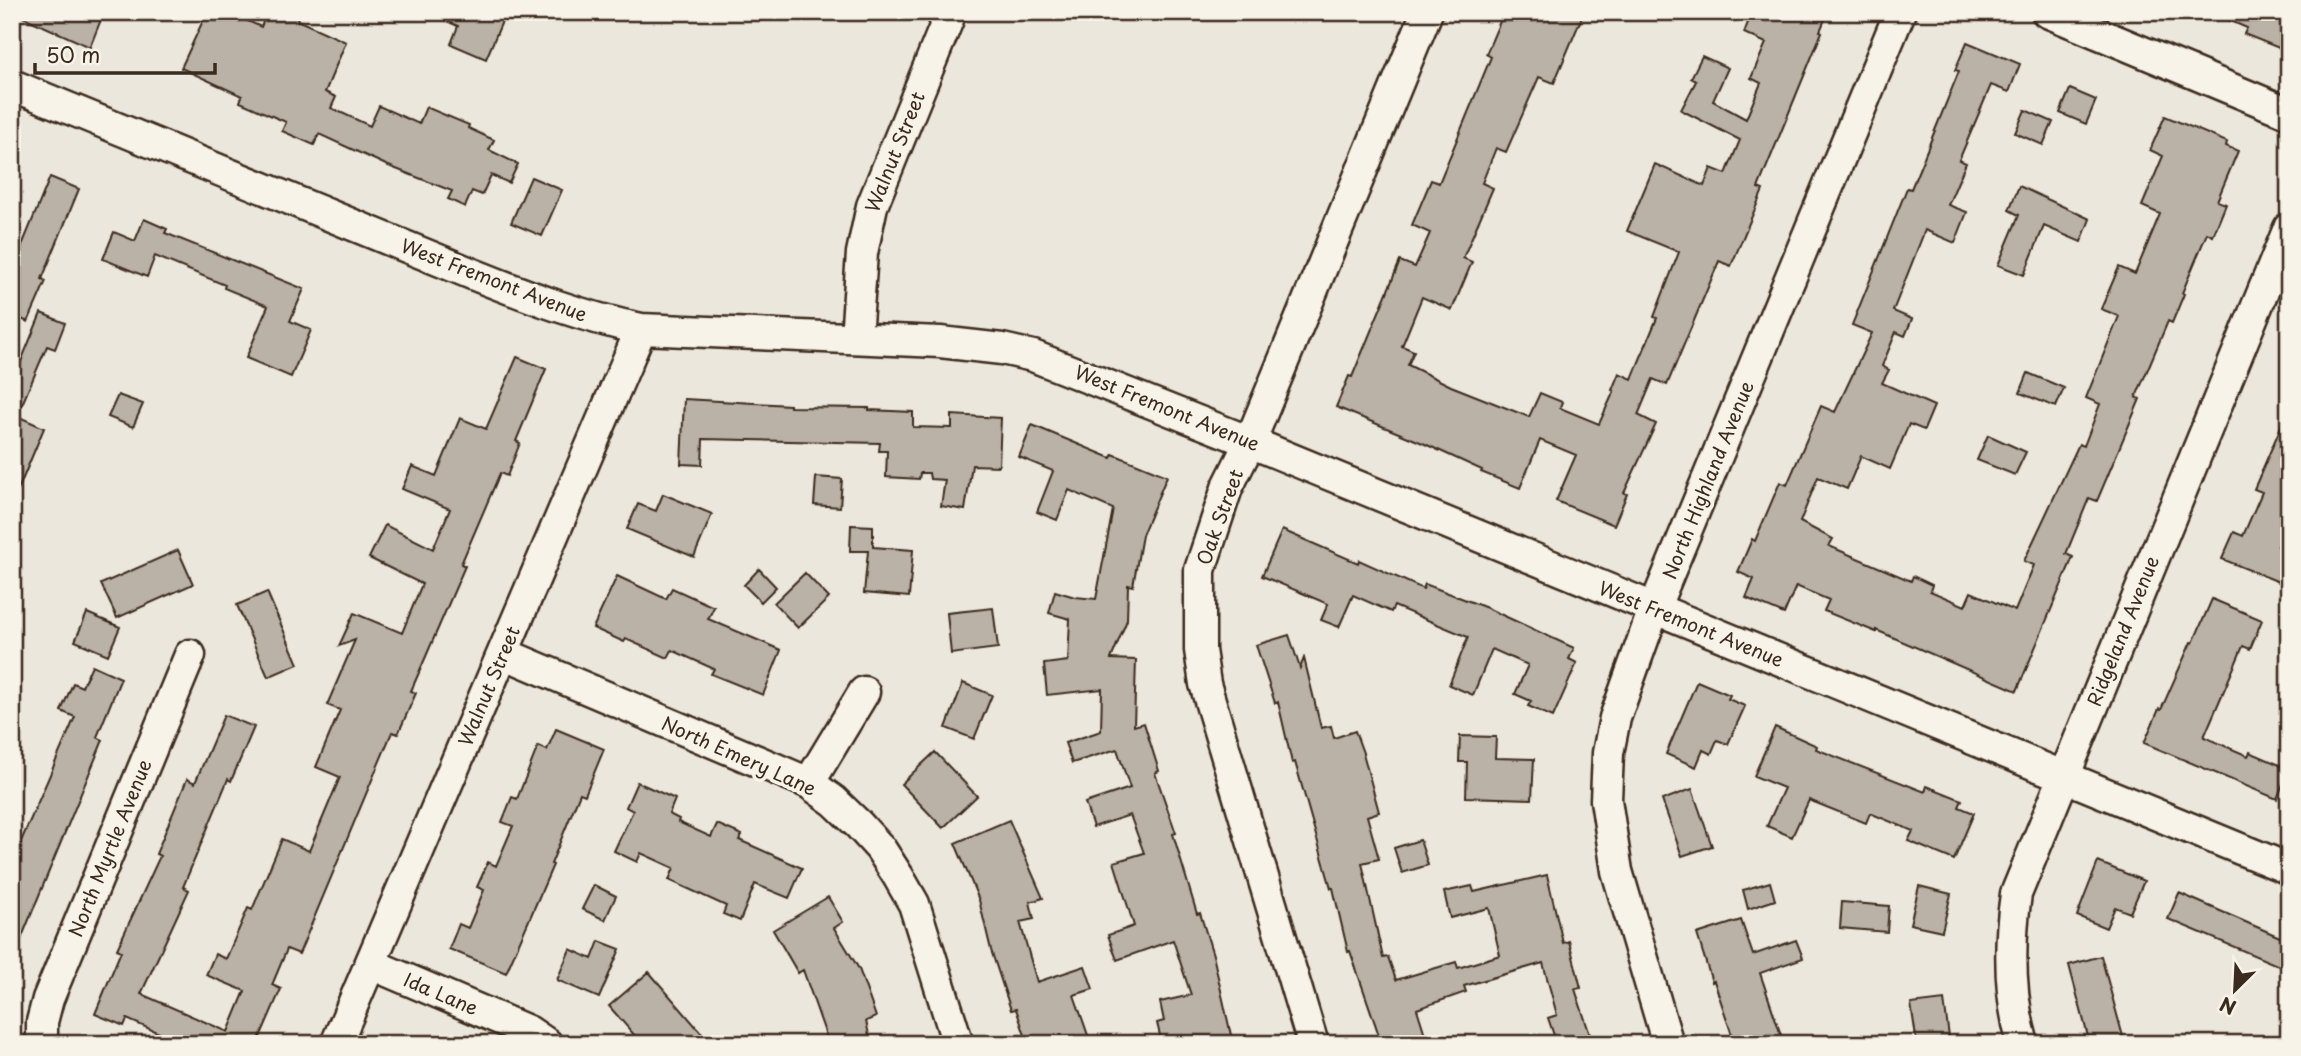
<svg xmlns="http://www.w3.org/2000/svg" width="2301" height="1056" font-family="'Playpen Sans',sans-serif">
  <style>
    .building { fill: #bab2a7; stroke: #3b2a1e; stroke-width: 2 }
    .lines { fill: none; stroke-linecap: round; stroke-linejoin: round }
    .street-casing { stroke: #3b2a1e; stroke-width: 35 }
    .street { stroke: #f7f3e8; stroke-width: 30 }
    .labels { text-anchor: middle; stroke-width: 7; stroke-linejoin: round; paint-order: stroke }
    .street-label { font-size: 19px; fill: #3b2a1e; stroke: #f7f3e8 }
  </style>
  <rect width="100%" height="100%" fill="#ece7dc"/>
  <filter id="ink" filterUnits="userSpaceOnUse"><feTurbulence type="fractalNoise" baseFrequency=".0143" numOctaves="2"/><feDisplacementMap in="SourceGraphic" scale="14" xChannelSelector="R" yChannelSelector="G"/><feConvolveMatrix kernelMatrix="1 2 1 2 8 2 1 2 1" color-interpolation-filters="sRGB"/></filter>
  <g filter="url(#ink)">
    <path class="building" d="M12,12H104L90,47Z
      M207,12H228L261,27L267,12H300L297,20L346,42L325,92L336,97L331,108L370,126L379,106L419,124L426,107L469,125L468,128L494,140L489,150L518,164L509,183L491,175L482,195L472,191L465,207L448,199L452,191L386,165L319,134L314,145L282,131L286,122L240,102L242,96L181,68Z
      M426,12H506L486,59L451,44L458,26Z
      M1504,12H1584L1554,83L1539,77L1506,152L1496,148L1482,183L1493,188L1463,258L1472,262L1452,310L1422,297L1402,346L1414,351L1408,365L1451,386L1529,417L1540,393L1562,402L1560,408L1599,424L1614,391L1612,390L1619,373L1632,379L1657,318L1654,317L1679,252L1627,231L1655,164L1704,186L1711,168L1726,174L1740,140L1681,110L1696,81L1691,78L1702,56L1728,68L1713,101L1746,119L1761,83L1751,78L1766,43L1744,33L1752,12H1828L1820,31L1822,32L1758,188L1763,190L1731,266L1719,261L1667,385L1653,379L1638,415L1656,424L1624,493L1627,494L1614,525L1556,501L1576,455L1540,440L1520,488L1481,472L1482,470L1425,444L1336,407L1349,376L1352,377L1400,261L1415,267L1430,233L1412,225L1431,180L1439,183L1491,57L1486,54Z
      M2210,12H2268L2289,21V52L2244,34L2247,28Z
      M1967,42L2020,64L2009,92L1991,85L1959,160L1966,163L1948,205L1967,212L1955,243L1925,230L1893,311L1912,319L1905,336L1896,332L1882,366L1889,370L1882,383L1934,406L1924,430L1909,424L1890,469L1861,456L1847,489L1818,477L1800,522L1833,539L1829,546L1911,581L1913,576L1932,585L1930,591L1965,606L1971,592L2015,611L2034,565L2024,561L2079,444L2084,446L2100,404L2086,398L2119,316L2101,309L2119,267L2135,274L2160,214L2142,206L2163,156L2150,150L2165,116L2227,142L2226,146L2238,151L2217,201L2226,204L2213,236L2207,233L2182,293L2184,294L2172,323L2168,321L2136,397L2140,399L2097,501L2089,498L2066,554L2073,557L2017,691L1876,630V632L1824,611L1829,600L1796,586L1784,614L1746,598L1754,579L1738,572L1752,539L1755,541L1780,482L1787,485L1821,406L1835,412L1872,333L1852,325L1907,188L1911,189L1938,123L1959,71L1955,70Z
      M2070,89L2096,100L2086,124L2060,113Z
      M2025,110L2053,122L2043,145L2015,133Z
      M50,177L79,189L42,279L46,281L28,322L12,315V270Z
      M531,177L562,190L542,236L511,223Z
      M2019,186L2090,219L2081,242L2044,226L2024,275L1998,265L2019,215L2009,210Z
      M144,219L167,229L165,233L304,289L290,321L311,330L291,377L246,358L268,306L224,288L225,285L155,256L147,277L103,259L114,232L135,241Z
      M41,313L65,323L55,349L47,346L17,416L44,428L13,502L12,369L17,371Z
      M517,357L546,369L516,441L520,443L507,476L500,473L461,564L465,566L411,691L416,693L398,734L392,732L299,954L287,949L272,985L281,989L257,1044H184L127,1019L124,1026L95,1014L121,951L117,949L160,856L156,854L187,779L195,783L224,715L254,727L231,781L228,779L183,887L189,890L141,994L228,1032L245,991L206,975L215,954L226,959L248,908L252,910L282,839L309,851L340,777L316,767L340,710L327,705L355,640L339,646L354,613L402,633L422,584L369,558L385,525L433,549L450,509L402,489L412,466L436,476L460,418L486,429Z
      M2028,373L2064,388L2056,407L2020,393Z
      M118,395L143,404L133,427L108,417Z
      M684,399L790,405V407L869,408V410L913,412V427L952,428V415L1001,418L999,466L972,465L965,510L941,506L945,480L930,479L929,473H920L919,479L886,477L887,451H879L880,443L703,439L702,465L681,464Z
      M2289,408V521L2278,546L2289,551V586L2222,559L2234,532L2243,536L2262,492L2254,489Z
      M1032,425L1111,458L1113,454L1167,476L1142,535L1133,586L1128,585L1127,620L1111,659L1136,660L1134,726L1144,723L1159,771L1155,773L1176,833L1173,834L1197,914L1200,913L1213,955L1233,1044H1162L1157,1023L1164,1021L1160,1002L1191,995L1173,940L1117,960L1108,935L1134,926L1114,862L1144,853L1130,815L1093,827L1085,803L1130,788L1117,749L1072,763L1065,743L1101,731L1102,689L1047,695L1044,664L1068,661L1070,619L1049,613L1055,591L1075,597L1096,599L1113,509L1069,490L1057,520L1037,512L1053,471L1019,457Z
      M1988,435L2026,452L2015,475L1977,460Z
      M816,477L842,479L840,507L814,505Z
      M663,494L712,514L694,557L627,529L638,504L656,511Z
      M851,525L873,526V547L913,550L909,597L864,593L868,551H850Z
      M1282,530L1358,563L1359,560L1423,589L1425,584L1487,608L1574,648L1569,659L1577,663L1553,717L1528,706L1531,701L1515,694L1528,665L1492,649L1473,695L1449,685L1468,637L1394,606L1391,612L1353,595L1339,627L1321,620L1328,604L1262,576Z
      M178,550L193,584L117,618L101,584Z
      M759,569L776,587L761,602L744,585Z
      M805,573L829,598L798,628L774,603Z
      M617,576L666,599L672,588L714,607L708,619L781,650L763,695L711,674L714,669L672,650L668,658L626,639L624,642L593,628Z
      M267,592L298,664L268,677L237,605Z
      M2212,599L2262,620L2250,649L2243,646L2204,737L2248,756L2250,752L2289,769L2277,799L2144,743L2159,709L2161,710L2191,642L2193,643Z
      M993,608L998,648L951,654L947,613Z
      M87,613L120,627L108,655L75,641Z
      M1289,635L1300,668L1304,658L1321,728L1331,726L1334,738L1355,731L1363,753L1379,812L1367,816L1379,859L1362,863L1383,958L1388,957L1396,980L1456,962L1458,968L1500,955L1489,908L1450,918L1444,892L1472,886L1474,892L1547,875L1563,943L1569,941L1581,988L1575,989L1593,1044H1557L1548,1018L1557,1015L1543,963L1464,986L1466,992L1417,1009L1428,1044H1382L1350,951L1348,952L1333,888H1331L1295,762L1292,763L1278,702L1275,703L1256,645Z
      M92,665L121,678L97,737L103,740L12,961V862L75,717L61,711L73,683L82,687Z
      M1697,681L1730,695L1728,699L1745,706L1728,744L1717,740L1711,754L1703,750L1696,767L1666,754Z
      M963,683L992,695L974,739L946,728Z
      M1775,727L1817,746L1816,749L1925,792L1927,786L1962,800L1959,807L1974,813L1954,860L1908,841L1913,831L1870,813L1866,823L1809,800L1792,837L1767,826L1784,788L1754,776Z
      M556,729L604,749L585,795L580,793L551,864L553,865L506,973L449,949L459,924L468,928L484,890L477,887L488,862L496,866L513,826L502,822L512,797L517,799L538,746L547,750Z
      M1460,736L1496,737L1495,758L1534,759L1532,799L1466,797L1467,762H1459Z
      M935,752L977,796L943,828L901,784Z
      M637,782L675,799L669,814L679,819L678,822L711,837L717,824L742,835L739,840L802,868L789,898L755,884L740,921L723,914L726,906L669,880L674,868L641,853L637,862L614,851L633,811L626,807Z
      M1692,789L1712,846L1682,856L1662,800Z
      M1009,820L1043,898L1030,902L1034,919L1020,922L1037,982L1085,966L1093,989L1074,995L1091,1044H1028L1016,1009L1011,1010L991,950L979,900L955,843Z
      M1420,840L1428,865L1402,873L1394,848Z
      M2098,862L2144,881L2130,913L2115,907L2106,928L2077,916Z
      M1770,882L1775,900L1748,909L1743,890Z
      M594,885L616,896L605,920L582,909Z
      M1919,886L1951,894L1942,931L1910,924Z
      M2179,893L2289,941V956L2284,968L2168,919Z
      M828,897L843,922L834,928L859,969L876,1017L866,1021L871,1044H829L803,970L798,973L773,930Z
      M1842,902L1889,906L1887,932L1840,928Z
      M1741,920L1753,955L1796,940L1803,958L1760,973L1784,1044H1735L1714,981L1712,982L1697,934Z
      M599,941L620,949L599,998L557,980L570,949L592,959Z
      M2101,956L2125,1044H2090L2069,965Z
      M649,972L711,1044H642L609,1006Z
      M1944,1000L1950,1044H1917L1911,1004Z"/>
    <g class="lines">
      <defs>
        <path id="street" d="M2047,12L2289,113
          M12,85L475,275C530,297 583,317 641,329L940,342L1002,349L1033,356L1250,442L2289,869
          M856,338L862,253L872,206L951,12
          M503,653L809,783L834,801L859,825L880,848L898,876L914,904L958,1044
          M809,783L864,692
          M371,964L528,1031L547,1044
          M42,1044V1022L48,999L190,655
          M336,1044L641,329
          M1313,1044L1205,684L1200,650V570L1227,488L1250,442L1427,12
          M1668,1044L1617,871L1606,800L1608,753L1615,718L1654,609L1900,12
          M2023,1044C2009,996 2009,943 2016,894L2289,228"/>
      </defs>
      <use href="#street" class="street-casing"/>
      <use href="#street" class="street"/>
    </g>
  </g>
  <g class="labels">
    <g class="street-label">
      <text transform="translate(895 152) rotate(-68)" y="7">Walnut Street</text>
      <text transform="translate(494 280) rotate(21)" y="7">West Fremont Avenue</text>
      <text transform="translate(1167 408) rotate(22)" y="7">West Fremont Avenue</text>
      <text transform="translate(1708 480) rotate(-68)" y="7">North Highland Avenue</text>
      <text transform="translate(1220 517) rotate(-70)" y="7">Oak Street</text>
      <text transform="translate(1691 624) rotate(22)" y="7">West Fremont Avenue</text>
      <text transform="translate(2123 631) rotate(-68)" y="7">Ridgeland Avenue</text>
      <text transform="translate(489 686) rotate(-67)" y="7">Walnut Street</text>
      <text transform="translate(739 756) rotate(24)" y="7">North Emery Lane</text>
      <text transform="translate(110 848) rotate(-68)" y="7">North Myrtle Avenue</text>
      <text transform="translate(441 994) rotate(23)" y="7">Ida Lane</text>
    </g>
  </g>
  <rect width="2301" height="1056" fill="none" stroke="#f7f3e8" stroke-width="42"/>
  <rect x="21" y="21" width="2259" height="1014" fill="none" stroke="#3b2a1e" stroke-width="2.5" filter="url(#ink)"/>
  <g transform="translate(2235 990) rotate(204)" stroke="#f7f3e8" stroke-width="5" paint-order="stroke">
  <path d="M0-5L12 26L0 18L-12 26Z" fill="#3b2a1e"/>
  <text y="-10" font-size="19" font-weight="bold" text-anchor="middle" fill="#3b2a1e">N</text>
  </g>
  <path d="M35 63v10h180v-10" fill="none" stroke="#3b2a1e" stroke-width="3.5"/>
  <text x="46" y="63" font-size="21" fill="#3b2a1e" stroke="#f7f3e8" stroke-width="5" paint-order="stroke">50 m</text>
</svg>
